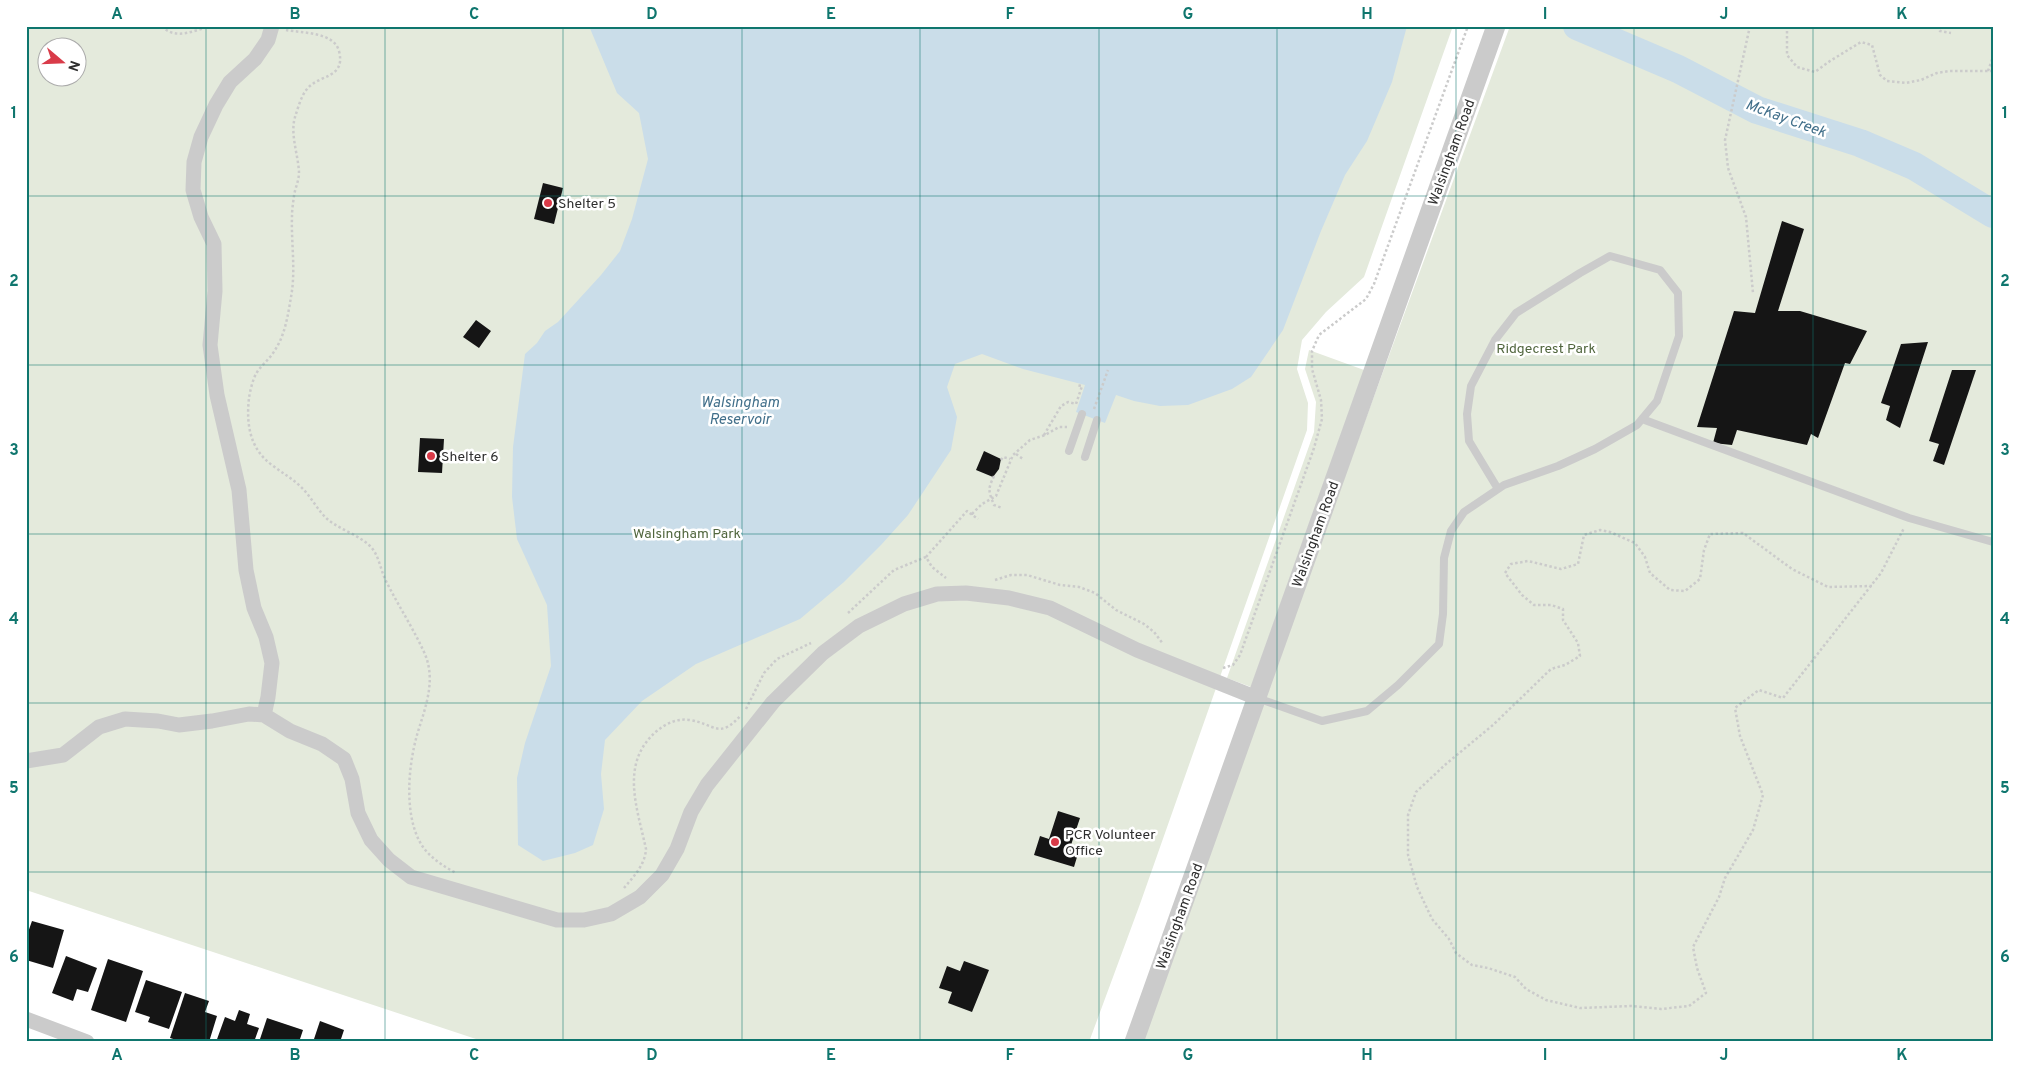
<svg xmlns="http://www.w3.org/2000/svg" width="2019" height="1068" font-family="Overpass,sans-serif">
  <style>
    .green { fill: #e4eadc; fill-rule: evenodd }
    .water { fill: #cadde9 }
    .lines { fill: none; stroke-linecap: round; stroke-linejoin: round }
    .river { stroke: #cadde9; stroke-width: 28 }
    .building { fill: #151515 }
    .path { stroke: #cbcbcb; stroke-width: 2.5; stroke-dasharray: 2.5 2.5; stroke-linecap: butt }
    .service { stroke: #cbcbcb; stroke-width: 8 }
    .minor { stroke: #cbcbcb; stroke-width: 15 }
    .tertiary { stroke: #cbcbcb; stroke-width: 19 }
    .grid { fill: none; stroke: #0f766e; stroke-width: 1; stroke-opacity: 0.55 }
    .poi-dot { fill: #d93b49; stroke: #fff; stroke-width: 2 }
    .labels { text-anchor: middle; stroke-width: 5; stroke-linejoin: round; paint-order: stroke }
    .street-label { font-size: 14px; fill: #2e2e2e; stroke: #fff }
    .poi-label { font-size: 14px; fill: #2e2e2e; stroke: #fff; text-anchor: start }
    .park-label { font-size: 14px; fill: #51663e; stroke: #fff }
    .water-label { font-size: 15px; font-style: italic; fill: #416f8a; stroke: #fff }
    .neatline { fill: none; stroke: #0f766e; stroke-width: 2 }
    .grid-label { font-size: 16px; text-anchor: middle; font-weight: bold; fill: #0f766e }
  </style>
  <rect width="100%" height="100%" fill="#fff"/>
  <path class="green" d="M26,26H1453L1364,277L1326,312L1302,340L1297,369L1308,403L1307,430L1140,904L1089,1042H485L26,890ZM48,48H78V78H48Z
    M1510,26H1993V1042H1137Z
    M1309,350L1364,370L1251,687L1227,678L1314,432L1316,402L1305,369Z"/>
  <path class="water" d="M589,26H1407L1392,82L1367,141L1345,175L1321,231L1283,330L1251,377L1232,389L1188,405L1160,406L1134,401L1116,395L1105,423L1076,412L1085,385L1023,369L982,354L955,364L947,387L957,417L951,450L908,515L881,545L844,582L800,619L696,664L642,701L605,740L601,774L604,809L593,845L575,853L543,861L518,845L517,778L525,743L551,666L547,605L517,539L512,497L513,447L525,354L537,343L545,331L558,322L601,275L620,251L632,219L648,159L639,113L617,93Z"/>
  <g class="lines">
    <path class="river" d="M1577,26L1678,69L1757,110L1860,143L1914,166L1993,214"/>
  </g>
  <path class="building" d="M543,183L563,188L554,224L534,219Z
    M1782,221L1804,229L1778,311H1800L1867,331L1850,364L1845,363L1818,438L1811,434L1807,445L1737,430L1732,445L1713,443L1717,428L1697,427L1734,311L1755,313Z
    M476,320L491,331L479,348L463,337Z
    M1928,342L1900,428L1886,420L1890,406L1881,403L1901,344Z
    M1952,370H1976L1944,465L1933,461L1939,444L1929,441Z
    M420,438L444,439L442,473L418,472Z
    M984,451L1001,459L999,469L993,477L976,470Z
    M1058,811L1080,818L1071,845L1080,847L1074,867L1034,855L1040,836L1049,839Z
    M32,921L64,930L53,968L26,960V938Z
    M66,956L97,968L88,992L77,989L73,1001L52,993Z
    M108,959L143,971L126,1022L91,1010Z
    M964,961L989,970L972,1012L948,1003L952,992L939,988L947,966L960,971Z
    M146,980L182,992L169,1029L148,1022L150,1017L135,1012Z
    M185,993L209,1001L205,1012L217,1016L209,1042H183L170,1038Z
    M239,1010L250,1014L247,1024L259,1028L254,1042H216L225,1017L235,1021Z
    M267,1018L303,1030L299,1042H259Z
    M320,1021L344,1030L340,1042H313Z"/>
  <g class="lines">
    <path class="path" d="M162,26C175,41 195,30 211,26
      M1750,26L1725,140L1728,168L1746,217L1753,293
      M1787,26V55L1797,67L1815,72L1830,61L1861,42L1872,45L1880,75L1887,81L1906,83L1921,80L1937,73L1949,71H1993
      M1937,26L1940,31L1951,33
      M286,30C302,33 334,32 339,51C346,79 319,74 307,89C301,96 298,108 295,117C290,134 298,154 299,172C299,181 295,188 294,196C293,203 292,210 292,216C291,243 296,270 291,297C288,315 285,335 275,350C270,359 261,365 256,374C253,379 250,391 249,398C246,425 250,449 272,465C282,473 292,478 301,487C313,498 319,515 334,524C345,531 359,536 369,545C379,554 380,569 386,581C398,605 413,628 424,652C437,680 425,708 417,735C408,767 404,815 421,844C429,857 443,866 456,873
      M1988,71L1993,57
      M1094,409L1108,370
      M1044,435L1061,406L1068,402L1076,404L1082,386L1076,385
      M1016,454L1023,459
      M1001,460L1003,457L1010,459
      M994,476C988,489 988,490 994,505L1002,508
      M972,514L982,504L996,496L1013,455L1030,440L1045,435L1059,427H1067
      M926,557L967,511L978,519
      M995,580L1011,575H1027L1060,585L1079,587L1095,593L1116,610L1144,624L1154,632L1163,644
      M1872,586L1828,587L1792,569L1743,533L1710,534L1704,550L1700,579L1685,591L1670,590L1650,573L1645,557L1635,543L1610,532L1600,530L1584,535L1578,564L1561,569L1528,561L1511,564L1505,573L1522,595L1534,605H1551L1563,609V620L1578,643L1580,656L1565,665L1551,669L1493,725L1446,764L1416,792L1408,815V855L1417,887L1432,919L1449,939L1456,953L1472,965L1488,968L1515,977L1526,989L1546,1000L1580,1008L1631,1006L1661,1009L1689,1006L1706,993L1697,968L1693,947L1719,897L1725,878L1753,830L1763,795L1740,736L1735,708L1759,690L1783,698L1881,573L1904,528
      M848,613L894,570L926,557L932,567L946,578
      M1223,668L1233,665L1240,655L1314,448L1322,419L1321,400L1312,369V351L1319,335L1366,299L1374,284L1468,26
      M746,709L764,673L777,659L811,643
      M624,888C634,876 645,865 646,849C637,807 619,762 658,730C667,723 678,718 690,720C715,724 719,740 741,715"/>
    <path class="service" d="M1642,419L1909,518L1993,542
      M1069,451L1082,414
      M1085,457L1097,420
      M1257,698L1322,721L1367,711L1398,685L1439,644L1443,614L1444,558L1451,531L1464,512L1504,485L1558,466L1595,449L1637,425L1657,401L1679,336L1678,293L1660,270L1610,256L1580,273L1516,313L1495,340L1471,386L1467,414L1469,441L1498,489"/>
    <path class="minor" d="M264,715L268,697L272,663L266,637L254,608L246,570L239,490L217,395L210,345L215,291L214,244L201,217L193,190L194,162L201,137L216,105L230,82L255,59L268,40L272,26
      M26,761L63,755L99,727L125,719L158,721L179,725L212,721L249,714L264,715L290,731L322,744L344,759L352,779L358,813L371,840L389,860L411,877L557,920H584L611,914L640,897L662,875L677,849L691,812L707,785L773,702L823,653L859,626L904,604L937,594L966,593L1009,598L1050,608L1137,650L1257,698
      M26,1019L87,1042"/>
    <path class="tertiary" d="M1134,1042L1496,26"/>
  </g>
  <path class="grid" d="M206,26V1042M385,26V1042M563,26V1042M742,26V1042M920,26V1042M1099,26V1042M1277,26V1042M1456,26V1042M1634,26V1042M1813,26V1042M26,196H1993M26,365H1993M26,534H1993M26,703H1993M26,872H1993"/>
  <g class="poi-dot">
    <circle cx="548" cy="203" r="5"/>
    <circle cx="431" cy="456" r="5"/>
    <circle cx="1055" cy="842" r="5"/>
  </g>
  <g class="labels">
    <g class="street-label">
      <text transform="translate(1451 152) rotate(-70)" y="5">Walsingham Road</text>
      <text transform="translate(1315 534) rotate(-70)" y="5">Walsingham Road</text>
      <text transform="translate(1179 916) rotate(-70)" y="5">Walsingham Road</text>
    </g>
    <g class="poi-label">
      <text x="558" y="208">Shelter 5</text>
      <text x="441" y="461">Shelter 6</text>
      <text x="1065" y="839">PCR Volunteer<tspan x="1065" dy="16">Office</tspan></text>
    </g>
    <g class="park-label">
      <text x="1546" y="353">Ridgecrest Park</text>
      <text x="687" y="538">Walsingham Park</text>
    </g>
    <g class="water-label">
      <text transform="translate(1786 118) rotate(20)" y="5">McKay Creek</text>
      <text x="740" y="407">Walsingham<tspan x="740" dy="17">Reservoir</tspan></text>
    </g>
  </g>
  <rect width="2019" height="1068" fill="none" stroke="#ffffff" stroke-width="55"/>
  <g transform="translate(62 62) rotate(109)"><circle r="24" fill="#ffffff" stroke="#ababab"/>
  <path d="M0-4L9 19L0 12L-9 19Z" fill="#d93b49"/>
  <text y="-8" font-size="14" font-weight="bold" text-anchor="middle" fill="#2e2e2e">N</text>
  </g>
  <rect x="28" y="28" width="1964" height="1012" class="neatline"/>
  <g class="grid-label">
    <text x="117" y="19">A</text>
    <text x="295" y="19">B</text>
    <text x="474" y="19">C</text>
    <text x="652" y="19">D</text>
    <text x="831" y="19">E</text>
    <text x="1010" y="19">F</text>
    <text x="1188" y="19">G</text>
    <text x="1367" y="19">H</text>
    <text x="1545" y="19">I</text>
    <text x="1724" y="19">J</text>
    <text x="1902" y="19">K</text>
    <text x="14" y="118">1</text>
    <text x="2005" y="118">1</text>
    <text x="14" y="286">2</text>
    <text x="2005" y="286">2</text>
    <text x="14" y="455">3</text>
    <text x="2005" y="455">3</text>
    <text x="14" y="624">4</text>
    <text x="2005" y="624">4</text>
    <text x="14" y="793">5</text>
    <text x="2005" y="793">5</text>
    <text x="14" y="962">6</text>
    <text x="2005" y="962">6</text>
    <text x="117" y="1060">A</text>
    <text x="295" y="1060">B</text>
    <text x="474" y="1060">C</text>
    <text x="652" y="1060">D</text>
    <text x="831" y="1060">E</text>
    <text x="1010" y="1060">F</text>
    <text x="1188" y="1060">G</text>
    <text x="1367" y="1060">H</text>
    <text x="1545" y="1060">I</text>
    <text x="1724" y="1060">J</text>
    <text x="1902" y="1060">K</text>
  </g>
</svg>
